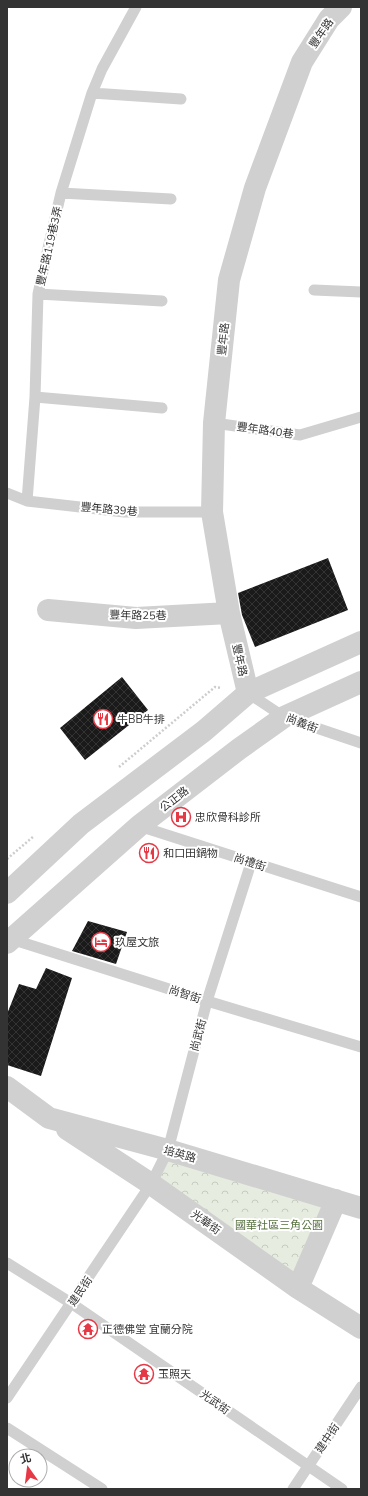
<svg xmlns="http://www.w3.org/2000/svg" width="368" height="1496" font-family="'Nunito Sans','Noto Sans TC',sans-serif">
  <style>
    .park { fill: url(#park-crowns) }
    .building { fill: url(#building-cross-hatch) }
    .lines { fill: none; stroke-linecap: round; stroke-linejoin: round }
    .path { stroke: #cdcdcd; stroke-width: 2.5; stroke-dasharray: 2 2; stroke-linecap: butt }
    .service { stroke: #d0d0d0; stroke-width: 11 }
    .minor { stroke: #d0d0d0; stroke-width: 22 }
    .tertiary { stroke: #d0d0d0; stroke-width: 22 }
    .labels { text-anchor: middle; stroke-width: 4; stroke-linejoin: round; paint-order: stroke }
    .street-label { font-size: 11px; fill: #333; stroke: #fff }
    .poi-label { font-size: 11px; fill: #333; stroke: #fff; text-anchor: start }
    .park-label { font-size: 11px; fill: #56703f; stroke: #fff }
  </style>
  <defs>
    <pattern id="park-crowns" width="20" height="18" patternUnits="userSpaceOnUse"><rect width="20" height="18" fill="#e6ecdf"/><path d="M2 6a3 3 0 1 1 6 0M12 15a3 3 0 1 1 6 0" fill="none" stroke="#c6cbc0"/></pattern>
    <pattern id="building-cross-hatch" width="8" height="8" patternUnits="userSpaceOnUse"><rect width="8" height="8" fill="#1a1a1a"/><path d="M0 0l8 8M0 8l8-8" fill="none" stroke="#333"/></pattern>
  </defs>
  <rect width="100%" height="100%" fill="#fff"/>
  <path class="park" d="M168,1150L336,1200L298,1288L151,1184Z"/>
  <path class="building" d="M328,558L348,610L255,647L242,615L238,593Z
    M122,677L148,710L85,760L60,728Z
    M88,921L127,932L116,964L72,951Z
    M46,968L72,978L41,1076L7,1065V1014L19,984L36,989Z"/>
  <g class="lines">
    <path class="path" d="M119,767L215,687L221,688
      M7,859L34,836"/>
    <path class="service" d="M92,93L181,99
      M61,193L171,199
      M314,290L361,292
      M38,294L162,301
      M35,397L162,408
      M214,423L300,435L361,417
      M7,493L27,501L124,512H212
      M27,501L35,397L38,294L49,244L61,193L92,93L102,69L136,7
      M248,693L284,717L361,743
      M139,826L361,897
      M11,939L207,1001L361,1047
      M7,1263L71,1303L342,1489
      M7,1398L151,1184L168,1150L207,1001L251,863
      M7,1428L102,1489
      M293,1489L361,1387"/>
    <path class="minor" d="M48,610L136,618L229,613
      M248,693L229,613L212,512L214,423L229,280L255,188L302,62L329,19L341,7
      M7,1087L49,1118L168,1150L361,1208
      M67,1129L151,1184L298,1288L361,1328
      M298,1288L336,1200"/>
    <path class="tertiary" d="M7,893L81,824L204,731L248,693L361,642
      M7,943L139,826L239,749L284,717L361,682"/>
  </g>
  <defs>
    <symbol id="restaurant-ring" viewBox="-11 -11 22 22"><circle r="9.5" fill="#fff" stroke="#e63946" stroke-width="1.5"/><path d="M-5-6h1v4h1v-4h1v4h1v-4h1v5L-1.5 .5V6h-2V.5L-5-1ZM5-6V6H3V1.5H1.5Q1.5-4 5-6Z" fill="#e63946"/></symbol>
    <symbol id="hospital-ring" viewBox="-11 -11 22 22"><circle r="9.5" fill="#fff" stroke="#e63946" stroke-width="1.5"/><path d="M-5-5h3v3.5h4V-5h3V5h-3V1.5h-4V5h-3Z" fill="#e63946"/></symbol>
    <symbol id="hotel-ring" viewBox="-11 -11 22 22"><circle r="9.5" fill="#fff" stroke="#e63946" stroke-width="1.5"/><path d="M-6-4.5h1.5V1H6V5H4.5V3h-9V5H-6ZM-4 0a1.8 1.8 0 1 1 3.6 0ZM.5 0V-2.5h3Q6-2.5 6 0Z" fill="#e63946"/></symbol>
    <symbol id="temple-ring" viewBox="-11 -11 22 22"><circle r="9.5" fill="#fff" stroke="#e63946" stroke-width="1.5"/><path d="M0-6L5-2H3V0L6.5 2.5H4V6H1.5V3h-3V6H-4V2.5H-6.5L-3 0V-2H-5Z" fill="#e63946"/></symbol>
  </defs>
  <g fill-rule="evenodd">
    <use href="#restaurant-ring" x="92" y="708" width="22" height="22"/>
    <use href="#hospital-ring" x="170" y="806" width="22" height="22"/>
    <use href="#restaurant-ring" x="138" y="842" width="22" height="22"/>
    <use href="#hotel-ring" x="90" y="931" width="22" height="22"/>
    <use href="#temple-ring" x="77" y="1318" width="22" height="22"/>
    <use href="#temple-ring" x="133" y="1363" width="22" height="22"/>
  </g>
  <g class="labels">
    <g class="street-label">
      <text transform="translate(321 33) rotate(-56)" y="4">豐年路</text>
      <text transform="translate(49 246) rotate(-77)" y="4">豐年路119巷3弄</text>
      <text transform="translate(223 339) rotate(-84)" y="4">豐年路</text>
      <text transform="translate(265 430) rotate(8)" y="4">豐年路40巷</text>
      <text transform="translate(109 509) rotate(5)" y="4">豐年路39巷</text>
      <text transform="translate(138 615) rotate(1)" y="4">豐年路25巷</text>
      <text transform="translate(240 660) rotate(77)" y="4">豐年路</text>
      <text transform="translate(302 723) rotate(21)" y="4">尚義街</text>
      <text transform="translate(174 799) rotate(-38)" y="4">公正路</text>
      <text transform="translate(250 862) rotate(18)" y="4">尚禮街</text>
      <text transform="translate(185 994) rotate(18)" y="4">尚智街</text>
      <text transform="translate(198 1035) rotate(-75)" y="4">尚武街</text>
      <text transform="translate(180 1154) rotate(16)" y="4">培英路</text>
      <text transform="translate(206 1222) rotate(35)" y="4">光華街</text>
      <text transform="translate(80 1291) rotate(-56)" y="4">建民街</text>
      <text transform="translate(215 1402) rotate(35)" y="4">光武街</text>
      <text transform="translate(327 1438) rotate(-56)" y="4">建中街</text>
    </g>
    <g class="poi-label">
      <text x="117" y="723">牛BB牛排</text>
      <text x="195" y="821">忠欣骨科診所</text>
      <text x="163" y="857">和口田鍋物</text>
      <text x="115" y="946">玖屋文旅</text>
      <text x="102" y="1333">正德佛堂 宜蘭分院</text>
      <text x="158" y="1378">玉照天</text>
    </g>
    <g class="park-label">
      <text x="279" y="1229">國華社區三角公園</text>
    </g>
  </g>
  <rect width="368" height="1496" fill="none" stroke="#333333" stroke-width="16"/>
  <g transform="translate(28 1468) rotate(346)"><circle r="19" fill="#ffffff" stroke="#adadad"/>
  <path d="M0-3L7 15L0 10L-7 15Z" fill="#e63946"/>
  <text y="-6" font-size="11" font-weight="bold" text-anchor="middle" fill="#333333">北</text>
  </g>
</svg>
